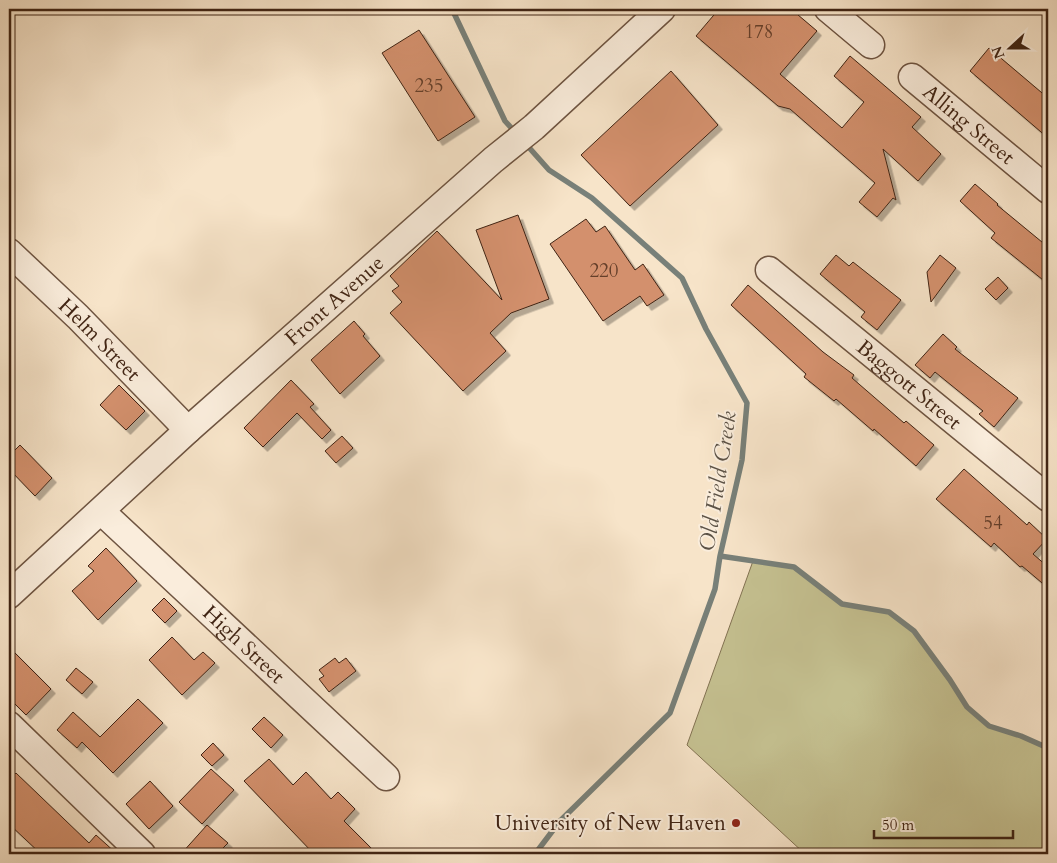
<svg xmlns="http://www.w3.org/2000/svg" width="1057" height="863" font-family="Cardo,serif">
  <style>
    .green { fill: #c5c191; stroke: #827252 }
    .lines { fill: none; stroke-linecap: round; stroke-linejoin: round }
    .stream { stroke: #788079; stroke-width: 5.5 }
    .building { fill: #d3906d; stroke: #402414; filter: url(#shadow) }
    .minor-casing { stroke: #6e5441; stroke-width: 29 }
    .minor { stroke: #faeddc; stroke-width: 26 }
    .poi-dot { fill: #8f2418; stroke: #faeddc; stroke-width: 2 }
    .labels { text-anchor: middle; stroke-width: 4; stroke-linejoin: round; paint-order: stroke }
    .number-label { font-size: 19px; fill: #653f2a }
    .street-label { font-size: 21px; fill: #402414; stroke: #faeddc }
    .poi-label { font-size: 21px; fill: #402414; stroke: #faeddc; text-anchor: end }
    .water-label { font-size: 22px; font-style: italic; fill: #5c5246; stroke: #faeddc }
  </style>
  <defs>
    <filter id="shadow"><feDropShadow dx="4.5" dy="4.5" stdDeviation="0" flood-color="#0004"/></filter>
  </defs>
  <rect width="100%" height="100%" fill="#f7e4c9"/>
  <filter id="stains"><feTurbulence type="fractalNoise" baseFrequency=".004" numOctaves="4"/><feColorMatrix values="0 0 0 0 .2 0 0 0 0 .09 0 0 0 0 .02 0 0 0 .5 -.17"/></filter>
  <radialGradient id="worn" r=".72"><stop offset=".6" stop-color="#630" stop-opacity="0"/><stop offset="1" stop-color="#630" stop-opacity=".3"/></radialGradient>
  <path class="green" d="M753,561L794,567L842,604L889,612L914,631L950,679L967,707L989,726L1021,736L1048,748V854H805L687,745Z"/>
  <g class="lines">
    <path class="stream" d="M452,9L505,121L516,133
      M525,143L549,170L592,198L682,278L706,329L747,403L742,460L720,556L715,589L670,713L560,821L535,854
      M720,556L794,567L842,604L889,612L914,631L950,680L967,707L989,726L1021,736L1048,748"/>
  </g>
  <path class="building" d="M719,9H791L817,31L780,74L842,128L864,102L834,76L850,56L921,117L912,127L941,154L918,181L883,149L896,200L893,198L877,217L859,202L875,183L790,109L778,106L696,36Z
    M419,30L475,117L438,141L382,53Z
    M989,48L1048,98V138L970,71Z
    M671,71L718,125L630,206L581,155Z
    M975,184L998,204L997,205L1048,247V284L991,238L995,233L960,201Z
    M518,215L549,299L511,313L490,333L506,351L463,391L390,313L402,302L392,291L399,286L390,276L437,231L502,300L476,230Z
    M586,219L596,232L605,226L635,270L643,264L664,295L647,306L640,296L603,321L550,244Z
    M836,255L849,266L853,262L901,300L877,330L861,317L865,312L820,274Z
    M940,255L956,268L931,302L927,272Z
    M998,277L1008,288L996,300L985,289Z
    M748,285L823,352L854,375L852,378L904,423L906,421L934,445L916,466L874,429L873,431L836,399L834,401L804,377L806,374L731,305Z
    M354,321L365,334L363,336L380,356L340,394L311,360Z
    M943,334L957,347L955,349L1018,398L994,427L979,414L983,411L935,372L930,378L915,365Z
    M291,380L314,404L310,407L331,430L322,439L297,413L263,447L244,428Z
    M119,385L145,411L126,430L100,405Z
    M342,436L353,448L336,463L325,451Z
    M20,445L52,478L35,496L9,469V456Z
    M964,469L1027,525L1029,522L1047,539L1033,554L1048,567V588L1022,566L1020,567L994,543L991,547L936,499Z
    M106,548L137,581L98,620L72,591L94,571L88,566Z
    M164,598L177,611L165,623L152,610Z
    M172,637L194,660L203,652L215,663L182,695L149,660Z
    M9,647L51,689L26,715L9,698Z
    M335,658L339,663L346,658L356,671L329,692L319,679L324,676L319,670Z
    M76,668L93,682L82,694L66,680Z
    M138,699L163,723L113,773L82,742L77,748L57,730L73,712L100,737Z
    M264,717L283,735L271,748L252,729Z
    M213,743L224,755L212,766L201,755Z
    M269,759L293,785L306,772L331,799L338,792L355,809L344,821L377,854H314L244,781Z
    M211,769L234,790L202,824L179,802Z
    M16,773L89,843L96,835L117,854H41L9,824V780Z
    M150,781L173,806L149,829L126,804Z
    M207,825L228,843L217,854H181Z"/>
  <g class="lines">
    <defs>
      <g id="minor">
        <path d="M828,9L871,45"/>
        <path id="s1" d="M912,77L1048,190"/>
        <path id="s2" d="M9,252L78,317L188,430"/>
        <path id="s3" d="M769,270L1048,498"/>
        <path id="s4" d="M102,512L386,777"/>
        <path id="s5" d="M9,595L188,430L493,160L534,127L662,9"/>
        <path d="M9,725L142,854"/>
      </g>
    </defs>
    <use href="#minor" class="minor-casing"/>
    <use href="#minor" class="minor"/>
  </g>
  <circle class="poi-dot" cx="736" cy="823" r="5"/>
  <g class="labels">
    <g class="number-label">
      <text x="759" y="38">178</text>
      <text x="429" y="92">235</text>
      <text x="604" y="277">220</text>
      <text x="993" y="529">54</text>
    </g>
    <g class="street-label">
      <text dy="7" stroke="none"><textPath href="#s1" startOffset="74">Alling Street</textPath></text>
      <text dy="7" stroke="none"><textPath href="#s5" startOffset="439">Front Avenue</textPath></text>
      <text dy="7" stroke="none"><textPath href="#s2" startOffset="126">Helm Street</textPath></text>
      <text dy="7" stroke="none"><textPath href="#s3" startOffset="181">Baggott Street</textPath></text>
      <text dy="7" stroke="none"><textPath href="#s4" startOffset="194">High Street</textPath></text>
    </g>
    <g class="poi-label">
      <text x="726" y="830">University of New Haven</text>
    </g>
    <g class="water-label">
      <text transform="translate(717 481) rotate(-81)" y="8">Old Field Creek</text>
    </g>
  </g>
  <rect width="1057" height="863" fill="none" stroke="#f7e4c9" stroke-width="30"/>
  <rect x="10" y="10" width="1037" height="843" fill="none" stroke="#402414" stroke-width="2.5"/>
  <rect x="15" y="15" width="1027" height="833" fill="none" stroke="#402414"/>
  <g transform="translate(1010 48) rotate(249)" stroke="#faeddc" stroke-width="4" paint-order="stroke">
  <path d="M0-4L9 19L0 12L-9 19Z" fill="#402414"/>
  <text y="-8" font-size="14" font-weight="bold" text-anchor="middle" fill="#402414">N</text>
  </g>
  <path d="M874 830v8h139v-8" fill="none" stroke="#402414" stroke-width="2.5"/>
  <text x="882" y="830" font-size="15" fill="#402414" stroke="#faeddc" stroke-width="4" paint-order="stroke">50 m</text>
  <rect width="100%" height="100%" filter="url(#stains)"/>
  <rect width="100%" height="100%" fill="url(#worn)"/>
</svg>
